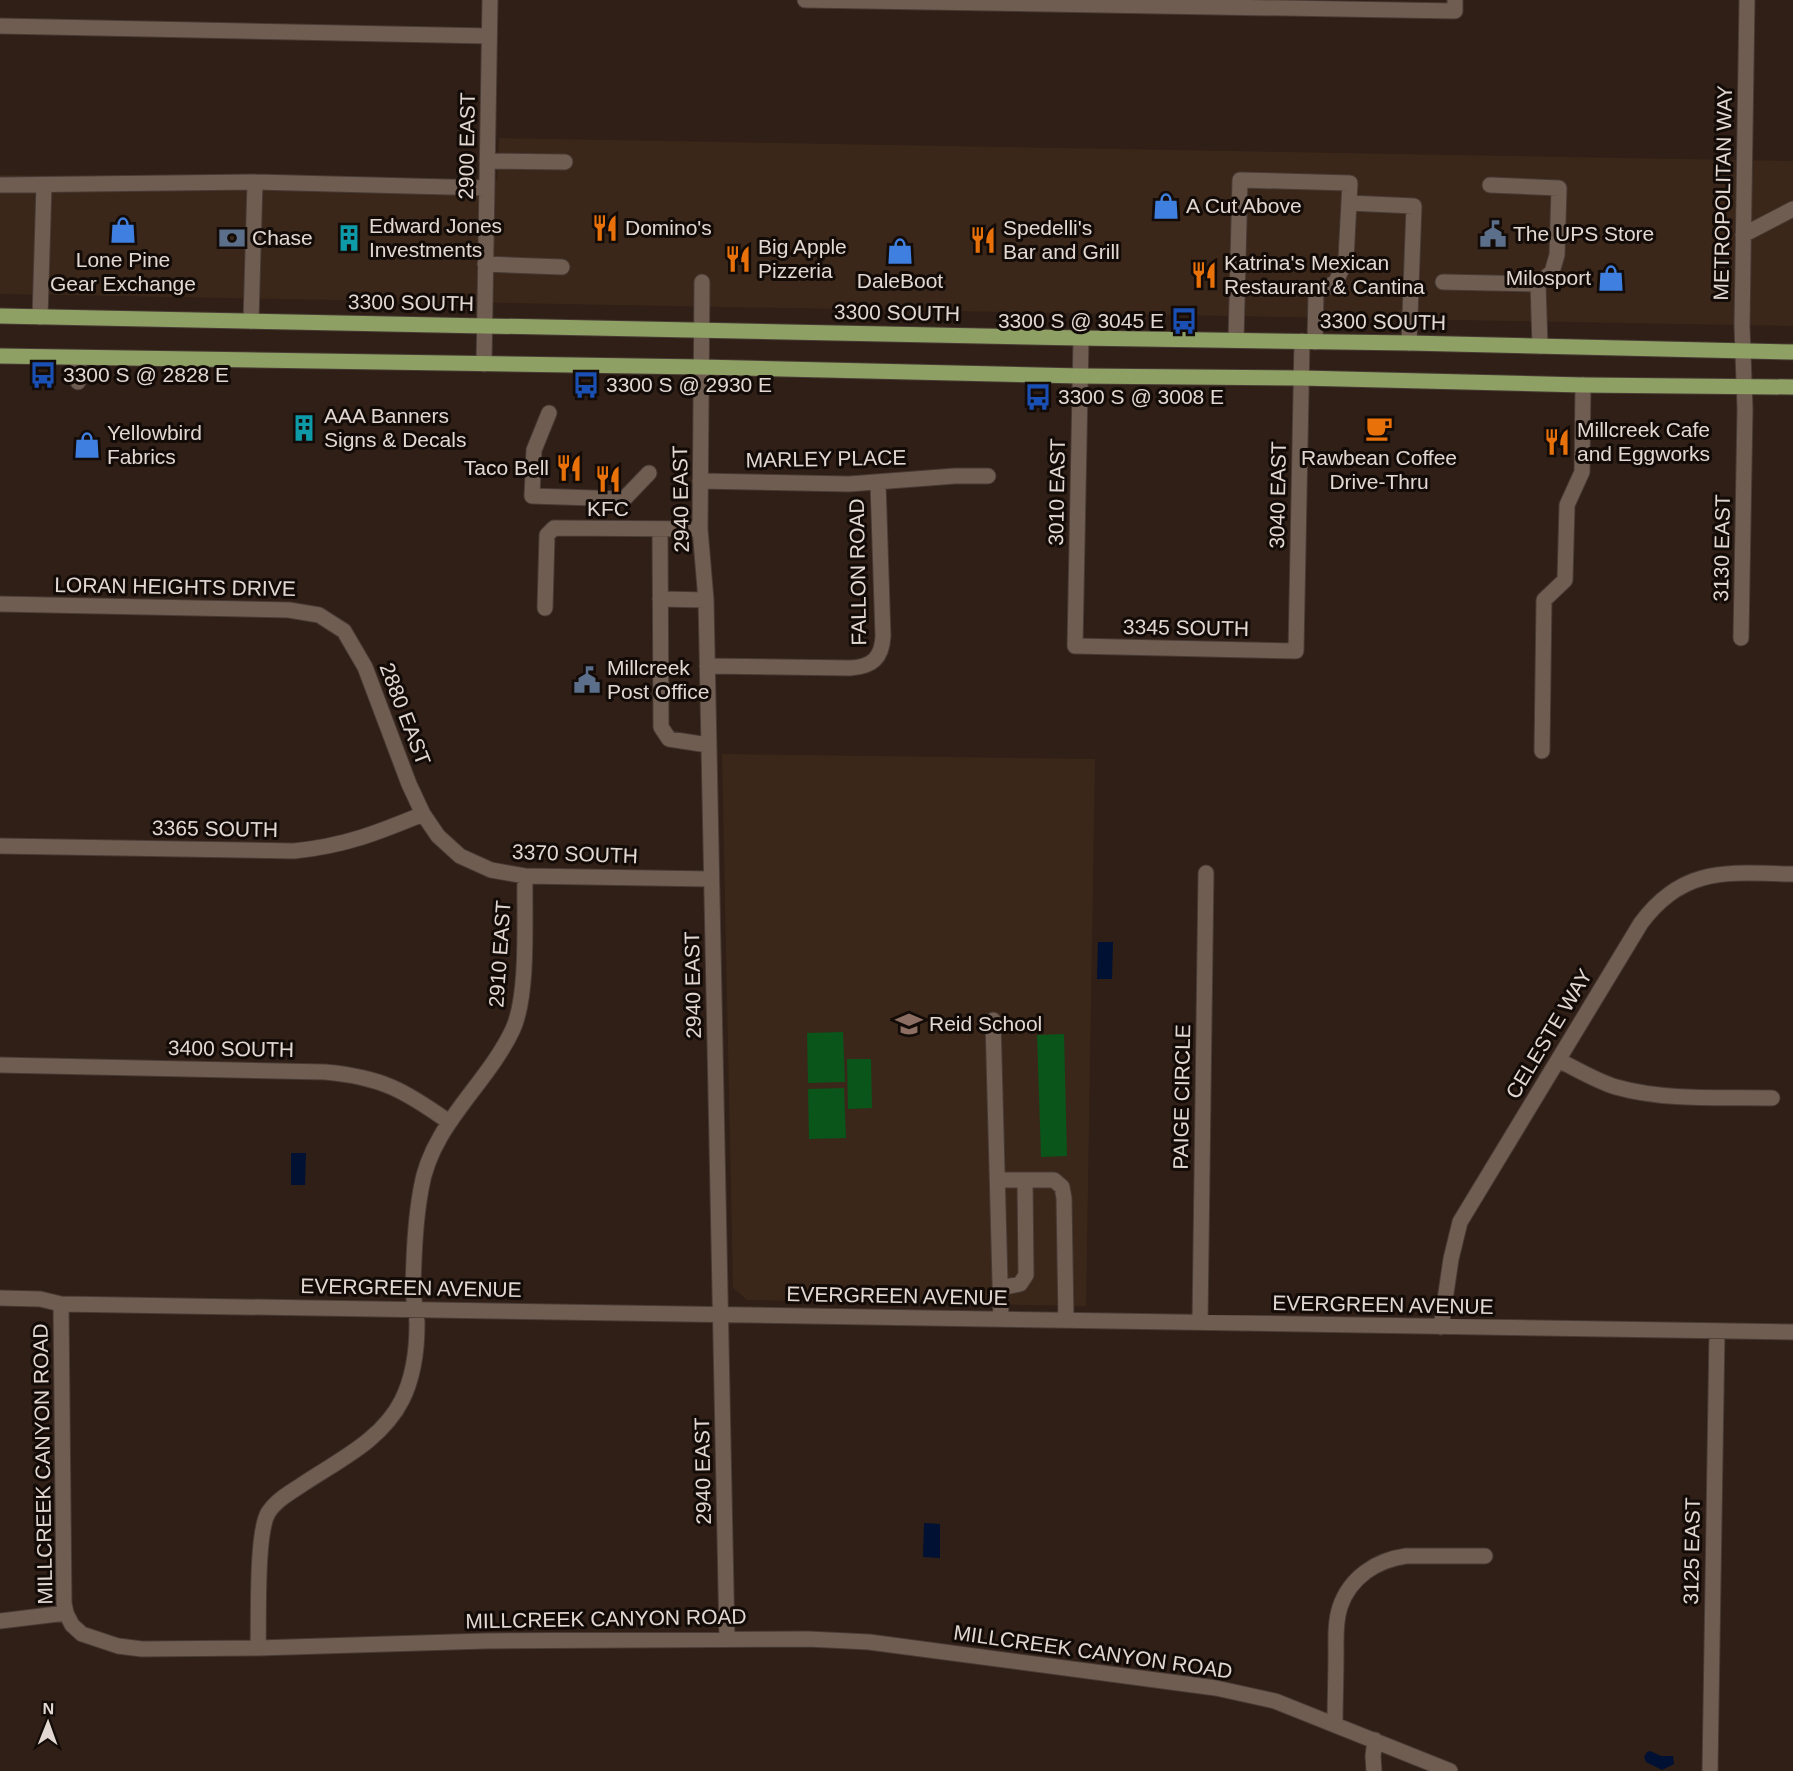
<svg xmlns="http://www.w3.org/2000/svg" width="1793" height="1771" font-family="Arial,sans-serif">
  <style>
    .built { fill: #3b271a }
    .green { fill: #09551a }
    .water { fill: #013 }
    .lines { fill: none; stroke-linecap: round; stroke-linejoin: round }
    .minor-casing { stroke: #473a34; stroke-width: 17 }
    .major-casing { stroke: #473a34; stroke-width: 17 }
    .minor { stroke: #705d52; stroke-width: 15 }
    .major { stroke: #8fa065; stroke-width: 15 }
    .labels { text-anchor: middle; stroke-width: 6; stroke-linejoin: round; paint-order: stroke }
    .street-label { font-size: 21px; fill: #e2d7d1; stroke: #120b07 }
    .poi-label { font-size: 21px; fill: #e2d7d1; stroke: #120b07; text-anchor: start }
  </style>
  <rect width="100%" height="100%" fill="#2f1f16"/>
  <path class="built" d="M499,138L1793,161V326L0,294V175L497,180Z
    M722,754L1095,759L1086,1306L747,1300L733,1288Z"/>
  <path class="green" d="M843,1032L845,1082L808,1083L807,1033Z
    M1064,1034L1067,1156L1041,1157L1037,1035Z
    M871,1059L872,1108L848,1109L847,1059Z
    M844,1088L846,1138L809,1139L808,1089Z"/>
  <path class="water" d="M1098,942H1113L1112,979H1097Z
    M291,1153H306L305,1185H291Z
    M924,1523L940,1524V1558L923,1557Z
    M1650,1751L1661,1756H1673L1674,1764L1662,1770L1646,1762L1644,1757L1647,1752Z"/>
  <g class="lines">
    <defs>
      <path id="minor" d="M805,0L1455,11V0
        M0,26L489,36
        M487,161L565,162
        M0,185L255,182L487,188
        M1490,185L1559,188L1557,255L1552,272L1538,284
        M1349,203L1414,206L1409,343
        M1743,235L1793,209
        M485,264L562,267
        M702,282L700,529L706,600L727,1639
        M1443,282L1538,284L1540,346
        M40,317L44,185
        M251,321L255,182
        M1081,338L1075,646L1296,651L1302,341
        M1236,340L1240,180L1350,183L1346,259L1336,282L1316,293L1315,342
        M484,364L490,0
        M78,382V358
        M549,413L534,450L532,496L624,499L649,473
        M700,481L849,484L955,476H988
        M660,529L661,727L669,739L708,745
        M660,599L706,600
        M0,604L289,610L319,615L344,631L365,667L409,784L423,814L438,836L460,856L491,870L525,876L711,879
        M545,608L547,535L554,528L700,529
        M1741,638L1745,409L1742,326L1747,0
        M707,666L850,668C872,667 882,658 883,636L878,483
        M1542,751L1544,600L1565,580L1567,505L1582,472L1583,385
        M0,846L294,851C344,846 377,833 423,814
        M993,1020L1001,1319
        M1558,1060C1577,1069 1596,1081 1616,1087C1666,1101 1720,1097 1772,1098
        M0,1065L325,1072C381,1077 404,1090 449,1122
        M998,1180H1054L1062,1187L1064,1198L1066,1320
        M1000,1288L1020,1284L1026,1275L1025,1180
        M0,1298L40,1299L61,1304L1793,1332
        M61,1304L64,1603L66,1613L72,1625L82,1634L118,1646L142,1649L258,1648L485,1641L808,1639L869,1642L1216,1688L1275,1701L1450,1771
        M1200,1322L1206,873
        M1441,1327L1451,1259L1460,1222L1641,923C1684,865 1729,873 1793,874
        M0,1621L66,1613
        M258,1648C259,1620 256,1534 268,1513C276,1500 291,1492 303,1484C339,1460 382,1440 402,1400C413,1378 417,1349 417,1324C417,1312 413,1300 413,1288C414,1255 415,1222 421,1189C431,1125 487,1085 513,1029C529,993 524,917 525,876
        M1335,1724C1335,1701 1336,1677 1336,1654C1336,1639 1335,1622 1340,1607C1350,1577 1377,1560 1406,1556H1485
        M1374,1771L1373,1756L1375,1740
        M1710,1771L1717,1331"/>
      <path id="major" d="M0,316L1081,338L1409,343L1793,352
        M0,356L700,367L1080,376L1301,378L1583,385L1793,387"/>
    </defs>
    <use href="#minor" class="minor-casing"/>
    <use href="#major" class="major-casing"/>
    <use href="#minor" class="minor"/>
    <use href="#major" class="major"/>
  </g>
  <defs>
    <symbol id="shop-bare" viewBox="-9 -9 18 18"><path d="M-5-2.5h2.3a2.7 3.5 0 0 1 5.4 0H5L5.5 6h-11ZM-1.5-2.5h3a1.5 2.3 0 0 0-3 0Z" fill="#3f7fe0" stroke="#120b07" stroke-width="2.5" paint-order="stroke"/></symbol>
    <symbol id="restaurant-bare" viewBox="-9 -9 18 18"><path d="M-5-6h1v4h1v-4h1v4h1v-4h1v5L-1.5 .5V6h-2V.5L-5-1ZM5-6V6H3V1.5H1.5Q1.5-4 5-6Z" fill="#e8710a" stroke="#120b07" stroke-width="2.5" paint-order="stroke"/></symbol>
    <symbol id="civic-bare" viewBox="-9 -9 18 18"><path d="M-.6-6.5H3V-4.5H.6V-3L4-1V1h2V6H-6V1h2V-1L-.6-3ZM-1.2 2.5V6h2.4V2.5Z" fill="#5c6f8a" stroke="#120b07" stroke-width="2.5" paint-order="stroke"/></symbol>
    <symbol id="bank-bare" viewBox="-9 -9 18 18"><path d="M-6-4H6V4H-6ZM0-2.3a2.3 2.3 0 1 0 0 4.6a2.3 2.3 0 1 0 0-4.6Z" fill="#5c6f8a" stroke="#120b07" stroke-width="2.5" paint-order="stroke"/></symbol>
    <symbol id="building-bare" viewBox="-9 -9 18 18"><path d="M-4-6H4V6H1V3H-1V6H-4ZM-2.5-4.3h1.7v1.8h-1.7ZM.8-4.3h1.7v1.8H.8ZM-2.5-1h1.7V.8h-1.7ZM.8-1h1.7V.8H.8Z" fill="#0f9aa8" stroke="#120b07" stroke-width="2.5" paint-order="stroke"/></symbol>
    <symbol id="bus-bare" viewBox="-9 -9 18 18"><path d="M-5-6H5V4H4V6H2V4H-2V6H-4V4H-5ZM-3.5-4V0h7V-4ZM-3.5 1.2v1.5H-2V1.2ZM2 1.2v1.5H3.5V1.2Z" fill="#1a4fb4" stroke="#120b07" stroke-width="2.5" paint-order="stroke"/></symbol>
    <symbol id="cafe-bare" viewBox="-9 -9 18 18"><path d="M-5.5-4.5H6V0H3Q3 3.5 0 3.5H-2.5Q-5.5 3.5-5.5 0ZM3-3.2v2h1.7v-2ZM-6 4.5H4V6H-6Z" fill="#e8710a" stroke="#120b07" stroke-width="2.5" paint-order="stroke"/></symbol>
    <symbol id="school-bare" viewBox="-9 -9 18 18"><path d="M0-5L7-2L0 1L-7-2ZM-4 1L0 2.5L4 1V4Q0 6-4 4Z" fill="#8d6e63" stroke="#120b07" stroke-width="2.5" paint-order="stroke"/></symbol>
  </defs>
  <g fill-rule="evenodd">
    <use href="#shop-bare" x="1147" y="187" width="38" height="38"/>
    <use href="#restaurant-bare" x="586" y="209" width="38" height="38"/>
    <use href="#shop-bare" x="104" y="211" width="38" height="38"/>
    <use href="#civic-bare" x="1474" y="215" width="38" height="38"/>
    <use href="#bank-bare" x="213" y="219" width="38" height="38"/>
    <use href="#building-bare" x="330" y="219" width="38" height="38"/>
    <use href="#restaurant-bare" x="964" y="221" width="38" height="38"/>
    <use href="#shop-bare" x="881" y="232" width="38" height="38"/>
    <use href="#restaurant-bare" x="719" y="240" width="38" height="38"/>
    <use href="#restaurant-bare" x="1185" y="256" width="38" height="38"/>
    <use href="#shop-bare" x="1592" y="259" width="38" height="38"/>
    <use href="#bus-bare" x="1165" y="302" width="38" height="38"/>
    <use href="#bus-bare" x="24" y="356" width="38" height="38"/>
    <use href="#bus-bare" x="567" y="366" width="38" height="38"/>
    <use href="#bus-bare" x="1019" y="378" width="38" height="38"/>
    <use href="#building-bare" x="285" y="409" width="38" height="38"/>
    <use href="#cafe-bare" x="1360" y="409" width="38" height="38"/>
    <use href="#restaurant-bare" x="1538" y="423" width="38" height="38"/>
    <use href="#shop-bare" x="68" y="426" width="38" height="38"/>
    <use href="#restaurant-bare" x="550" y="449" width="38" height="38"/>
    <use href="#restaurant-bare" x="589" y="460" width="38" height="38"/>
    <use href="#civic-bare" x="568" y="661" width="38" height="38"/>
    <use href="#school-bare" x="890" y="1005" width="38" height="38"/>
  </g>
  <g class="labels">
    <g class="street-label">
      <text transform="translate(467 146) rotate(-89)" y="7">2900 EAST</text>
      <text transform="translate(1723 193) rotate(-89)" y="7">METROPOLITAN WAY</text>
      <text transform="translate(411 303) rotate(1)" y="7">3300 SOUTH</text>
      <text transform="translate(897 313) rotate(1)" y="7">3300 SOUTH</text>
      <text transform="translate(1383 322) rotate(1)" y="7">3300 SOUTH</text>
      <text transform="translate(826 459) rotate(-1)" y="7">MARLEY PLACE</text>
      <text transform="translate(1057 492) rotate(-89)" y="7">3010 EAST</text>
      <text transform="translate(1278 495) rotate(-89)" y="7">3040 EAST</text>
      <text transform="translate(681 499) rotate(-91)" y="7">2940 EAST</text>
      <text transform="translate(1722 548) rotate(-89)" y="7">3130 EAST</text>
      <text transform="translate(858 572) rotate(-91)" y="7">FALLON ROAD</text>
      <text transform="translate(175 587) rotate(1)" y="7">LORAN HEIGHTS DRIVE</text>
      <text transform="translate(1186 628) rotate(1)" y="7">3345 SOUTH</text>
      <text transform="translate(405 714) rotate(69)" y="7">2880 EAST</text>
      <text transform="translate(215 829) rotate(1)" y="7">3365 SOUTH</text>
      <text transform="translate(575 854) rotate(2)" y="7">3370 SOUTH</text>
      <text transform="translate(500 954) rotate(-86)" y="7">2910 EAST</text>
      <text transform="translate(693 985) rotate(-91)" y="7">2940 EAST</text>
      <text transform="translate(1549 1034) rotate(-59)" y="7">CELESTE WAY</text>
      <text transform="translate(231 1049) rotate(1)" y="7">3400 SOUTH</text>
      <text transform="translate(1182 1097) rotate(-89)" y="7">PAIGE CIRCLE</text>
      <text transform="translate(411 1288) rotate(1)" y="7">EVERGREEN AVENUE</text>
      <text transform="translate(897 1296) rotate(1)" y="7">EVERGREEN AVENUE</text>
      <text transform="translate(1383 1305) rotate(1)" y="7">EVERGREEN AVENUE</text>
      <text transform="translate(43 1464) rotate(-91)" y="7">MILLCREEK CANYON ROAD</text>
      <text transform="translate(703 1471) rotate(-91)" y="7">2940 EAST</text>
      <text transform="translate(1692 1551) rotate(-89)" y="7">3125 EAST</text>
      <text transform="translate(606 1619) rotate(-1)" y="7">MILLCREEK CANYON ROAD</text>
      <text transform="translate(1093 1652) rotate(8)" y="7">MILLCREEK CANYON ROAD</text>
    </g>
    <g class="poi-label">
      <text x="1186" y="213">A Cut Above</text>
      <text x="369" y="233">Edward Jones<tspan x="369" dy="24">Investments</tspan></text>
      <text x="625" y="235">Domino's</text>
      <text x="1003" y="235">Spedelli's<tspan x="1003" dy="24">Bar and Grill</tspan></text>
      <text x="1513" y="241">The UPS Store</text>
      <text x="252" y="245">Chase</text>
      <text x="758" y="254">Big Apple<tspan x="758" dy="24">Pizzeria</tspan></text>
      <text x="123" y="267" text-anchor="middle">Lone Pine<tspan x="123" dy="24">Gear Exchange</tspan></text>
      <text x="1224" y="270">Katrina's Mexican<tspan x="1224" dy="24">Restaurant &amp; Cantina</tspan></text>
      <text x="1591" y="285" text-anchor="end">Milosport</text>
      <text x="900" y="288" text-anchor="middle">DaleBoot</text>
      <text x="1164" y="328" text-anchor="end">3300 S @ 3045 E</text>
      <text x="63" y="382">3300 S @ 2828 E</text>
      <text x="606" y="392">3300 S @ 2930 E</text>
      <text x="1058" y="404">3300 S @ 3008 E</text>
      <text x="324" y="423">AAA Banners<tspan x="324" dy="24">Signs &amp; Decals</tspan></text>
      <text x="1577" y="437">Millcreek Cafe<tspan x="1577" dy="24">and Eggworks</tspan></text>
      <text x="107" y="440">Yellowbird<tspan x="107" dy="24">Fabrics</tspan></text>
      <text x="1379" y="465" text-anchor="middle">Rawbean Coffee<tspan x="1379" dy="24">Drive-Thru</tspan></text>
      <text x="549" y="475" text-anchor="end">Taco Bell</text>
      <text x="608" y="516" text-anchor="middle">KFC</text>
      <text x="607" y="675">Millcreek<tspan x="607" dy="24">Post Office</tspan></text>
      <text x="929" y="1031">Reid School</text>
    </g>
  </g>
  <g transform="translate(48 1723) rotate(1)" stroke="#120b07" stroke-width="4.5" paint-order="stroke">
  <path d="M0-4.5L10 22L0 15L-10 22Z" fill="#e2d7d1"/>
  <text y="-9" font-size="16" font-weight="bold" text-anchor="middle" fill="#e2d7d1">N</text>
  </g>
</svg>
